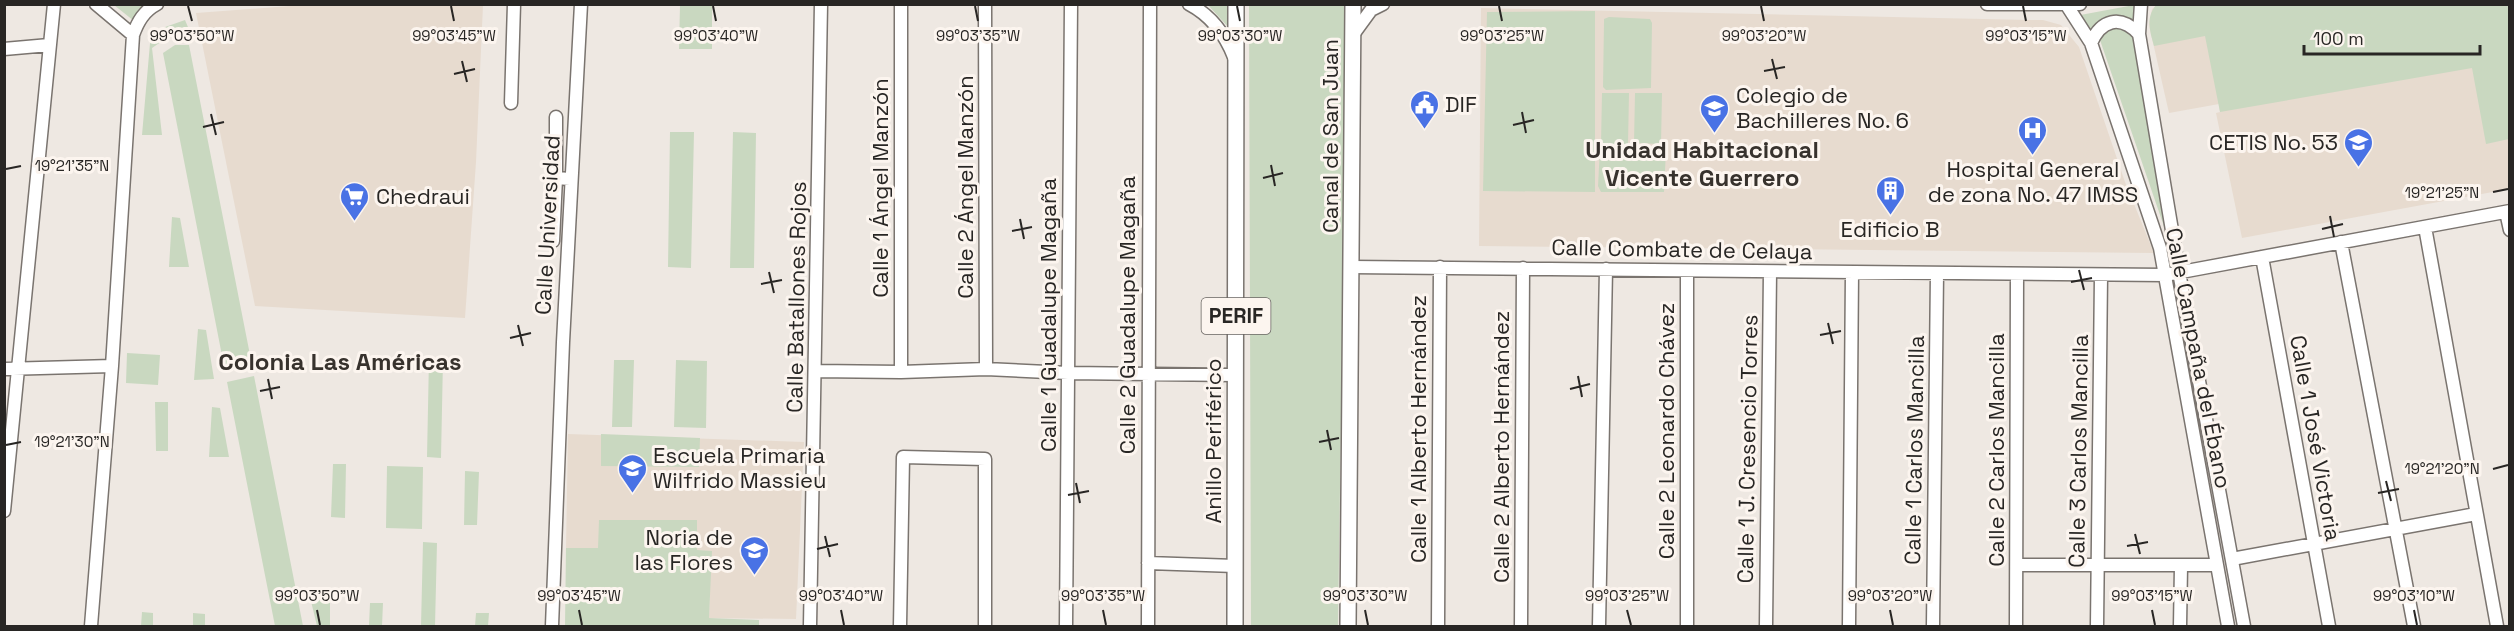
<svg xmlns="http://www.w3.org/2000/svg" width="2514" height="631" font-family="'Space Grotesk',sans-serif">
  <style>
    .built { fill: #e7dbcf }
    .green { fill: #c9d8c0 }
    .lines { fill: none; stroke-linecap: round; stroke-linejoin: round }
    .minor-casing { stroke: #7a746f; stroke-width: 15 }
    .major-casing { stroke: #7a746f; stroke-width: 18 }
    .minor { stroke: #fff; stroke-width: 12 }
    .major { stroke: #fff; stroke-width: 15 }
    .ticks { fill: none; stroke: #282624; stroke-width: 2 }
    .labels { text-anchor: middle; stroke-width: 6; stroke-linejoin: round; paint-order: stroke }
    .shield { fill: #fcf5ef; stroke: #686461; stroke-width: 1.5 }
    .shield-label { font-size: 21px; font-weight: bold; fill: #282624 }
    .poi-label { font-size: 22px; fill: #282624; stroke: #fcf5ef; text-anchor: start }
    .street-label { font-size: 22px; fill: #282624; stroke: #fcf5ef }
    .neighbourhood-label { font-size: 24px; font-weight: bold; fill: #37322d; stroke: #fcf5ef }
    .ticks-label { font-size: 15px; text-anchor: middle; fill: #282624; stroke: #fcf5ef; stroke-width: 6; stroke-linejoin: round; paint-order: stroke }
  </style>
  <rect width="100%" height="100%" fill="#eee8e2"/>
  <path class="built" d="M316,4L483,5L476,162L465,318L255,306L196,13Z
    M2157,5H2509V189L2242,238L2216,113L2220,112L2219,104L2169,113L2149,25L2152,9Z
    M1481,8L2030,20H2043L2061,25L2079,47L2125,182L2154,253L1479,246Z
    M568,434L804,442L796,619L709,618L711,551L566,548Z"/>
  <path class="green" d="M2157,4L2509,5V139L2486,144L2472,68L2220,112L2205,36L2154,46C2150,32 2145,17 2157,4Z
    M114,5H146L134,21Z
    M680,5H712V49H679Z
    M1208,5H1229V28Z
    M1249,5H1347L1338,626H1251Z
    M2134,5V22C2116,17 2101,17 2088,33L2075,16Z
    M1595,11V192L1483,191L1487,12Z
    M1609,17L1650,19L1652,23L1651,88L1606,90L1603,87L1604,22V19Z
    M185,20L190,32L174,33L152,48L162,135H142L151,32Z
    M2113,25L2132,33L2171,247L2100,40L2105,31Z
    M175,45H189L252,365L225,371L163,53Z
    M1602,93H1629L1628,144H1601Z
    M1635,93H1662L1661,144L1634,143Z
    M670,132H694L691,268L668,267Z
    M733,132L756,133L754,268H730Z
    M1631,146L1663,148L1666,150L1664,192H1601L1598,186L1600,148Z
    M172,217L180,218L189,267H169Z
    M198,329L206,330L214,379L194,380Z
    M127,353L160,355L158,385L126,383Z
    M429,358L443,359L441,458L427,457Z
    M614,360H634L632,427H612Z
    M676,360L707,361L706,428L674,427Z
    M254,376L303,626H275L227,382Z
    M155,402H168V451H156Z
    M212,407L220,408L229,457H209Z
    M601,434L700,438L699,467L601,466Z
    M333,464H346L345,518L331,517Z
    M387,466L423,467L422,529L386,528Z
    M465,471L479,472L477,525H464Z
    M599,520H697V550L712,551L709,618L759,620V626H565L566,548H598Z
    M423,542L437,543L435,626H421Z
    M330,596V626H317L310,597Z
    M370,603H383L382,626H369Z
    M142,612L153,613V626H141Z
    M193,613L205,614V626H193Z
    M476,613H489L488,626H475Z"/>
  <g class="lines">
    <defs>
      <path id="minor" d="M96,4L133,35
        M901,4V372
        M985,4L986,369
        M1189,4C1212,16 1225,34 1234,57
        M1987,4H2080
        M2066,4L2091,43L2160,248L2228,626
        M2141,4L2139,34L2179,272L2244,626
        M1352,36L1371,10L1383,4
        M2091,43C2101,20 2120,14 2139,34
        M4,49L49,45
        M511,103L514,4
        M556,117V178L570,179
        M2506,212L2510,230
        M2425,227L2497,626
        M553,241L556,178
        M2341,242L2414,626
        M2262,257L2329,626
        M1352,267L2165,275L2510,211
        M4,369L112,366
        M816,371L901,372L986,369L1068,373L1235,375
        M4,511L54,4
        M2232,559L2476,514
        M1148,563L1235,566
        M2017,565H2217
        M91,626L112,366L133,35C138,21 144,11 157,4
        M552,626L563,342L581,4
        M810,626L821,4
        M900,626L903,457L985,459V626
        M1066,626L1071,4
        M1148,626L1150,4
        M1438,626L1440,267
        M1521,626L1523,268
        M1599,626L1606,269
        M1687,626V271
        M1766,626L1770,272
        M1849,626L1852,272
        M1933,626L1937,273
        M2016,626L2017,274
        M2097,626L2101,276
        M2180,626L2181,566"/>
      <path id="major" d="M1235,626L1236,4
        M1348,626L1353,4"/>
    </defs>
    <use href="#minor" class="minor-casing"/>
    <use href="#major" class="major-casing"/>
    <use href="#minor" class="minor"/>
    <use href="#major" class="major"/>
  </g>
  <path class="ticks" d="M188,6L192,21M451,6L454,21M713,6L716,21M975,6L978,21M1237,6L1240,21M1499,6L1502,21M1761,6L1764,21M2023,6L2026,21M1772,59L1777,79M462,61L467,82M1764,71L1785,67M454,74L475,69M1522,112L1526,133M211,114L216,135M1513,125L1534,120M203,127L224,122M1271,165L1275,186M6,169L21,166M1263,178L1283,173M2493,192L2508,189M2330,216L2334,237M1020,219L1024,239M2322,229L2343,224M1012,231L1032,227M2079,270L2084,290M769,272L774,293M2071,282L2092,278M761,284L782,280M1828,323L1833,344M518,325L523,346M1820,335L1841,331M510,338L531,333M1578,376L1582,397M268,379L272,399M1570,389L1590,384M260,391L280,387M1327,430L1331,450M1319,442L1339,438M6,445L21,442M2493,469L2508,465M2386,481L2391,501M1076,483L1080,503M2378,493L2399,489M1068,495L1089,491M2135,534L2140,554M825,536L830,557M2127,546L2148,542M817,549L838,544M317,610L320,625M579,610L582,625M841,610L844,625M1103,610L1106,625M1365,610L1368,625M1627,610L1631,625M1890,610L1893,625M2152,610L2155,625M2414,610L2417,625"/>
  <defs>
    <symbol id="civic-pin" viewBox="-11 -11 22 30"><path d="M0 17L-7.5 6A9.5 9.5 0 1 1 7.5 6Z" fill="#4972e5" stroke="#fcf5ef"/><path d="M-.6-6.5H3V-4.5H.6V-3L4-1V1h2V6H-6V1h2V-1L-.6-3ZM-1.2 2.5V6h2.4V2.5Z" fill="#fff"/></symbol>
    <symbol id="university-pin" viewBox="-11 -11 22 30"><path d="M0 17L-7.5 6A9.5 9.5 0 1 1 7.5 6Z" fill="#4972e5" stroke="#fcf5ef"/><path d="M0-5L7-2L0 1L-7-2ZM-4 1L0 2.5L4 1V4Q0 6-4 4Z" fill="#fff"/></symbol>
    <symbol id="hospital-pin" viewBox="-11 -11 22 30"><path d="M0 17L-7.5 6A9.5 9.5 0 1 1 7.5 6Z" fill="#4972e5" stroke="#fcf5ef"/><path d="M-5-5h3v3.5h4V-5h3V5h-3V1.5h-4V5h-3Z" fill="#fff"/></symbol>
    <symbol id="building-pin" viewBox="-11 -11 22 30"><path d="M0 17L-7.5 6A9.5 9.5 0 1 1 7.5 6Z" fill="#4972e5" stroke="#fcf5ef"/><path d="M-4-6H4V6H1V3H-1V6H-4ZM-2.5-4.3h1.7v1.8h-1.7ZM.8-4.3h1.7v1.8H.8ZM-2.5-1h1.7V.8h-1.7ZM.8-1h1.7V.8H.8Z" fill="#fff"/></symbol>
    <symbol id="supermarket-pin" viewBox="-11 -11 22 30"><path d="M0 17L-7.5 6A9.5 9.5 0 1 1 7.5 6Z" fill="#4972e5" stroke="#fcf5ef"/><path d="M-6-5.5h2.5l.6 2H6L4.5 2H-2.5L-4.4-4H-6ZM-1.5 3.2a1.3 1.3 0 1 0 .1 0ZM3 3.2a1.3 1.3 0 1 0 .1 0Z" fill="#fff"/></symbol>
    <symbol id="school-pin" viewBox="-11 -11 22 30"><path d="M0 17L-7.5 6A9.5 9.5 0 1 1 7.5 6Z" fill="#4972e5" stroke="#fcf5ef"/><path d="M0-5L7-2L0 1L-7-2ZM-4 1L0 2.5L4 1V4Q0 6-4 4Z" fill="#fff"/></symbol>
  </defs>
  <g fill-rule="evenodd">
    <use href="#civic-pin" x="1408" y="88" width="33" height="45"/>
    <use href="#university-pin" x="1698" y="92" width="33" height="45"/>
    <use href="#hospital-pin" x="2016" y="114" width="33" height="45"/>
    <use href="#university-pin" x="2342" y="126" width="33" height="45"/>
    <use href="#building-pin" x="1874" y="174" width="33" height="45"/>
    <use href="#supermarket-pin" x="338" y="180" width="33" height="45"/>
    <use href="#school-pin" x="616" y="452" width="33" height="45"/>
    <use href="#school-pin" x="738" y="534" width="33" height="45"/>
  </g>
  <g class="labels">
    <rect class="shield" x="1201.5" y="298" width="69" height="36" rx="4.5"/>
    <g class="shield-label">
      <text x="1236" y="323">PERIF</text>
    </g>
    <g class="poi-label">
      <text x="1736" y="103">Colegio de<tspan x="1736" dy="25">Bachilleres No. 6</tspan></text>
      <text x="1445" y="112">DIF</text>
      <text x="2338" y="150" text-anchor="end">CETIS No. 53</text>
      <text x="2033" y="177" text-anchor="middle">Hospital General<tspan x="2033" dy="25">de zona No. 47 IMSS</tspan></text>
      <text x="376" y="204">Chedraui</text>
      <text x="1890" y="237" text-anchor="middle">Edificio B</text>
      <text x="653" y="463">Escuela Primaria<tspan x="653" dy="25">Wilfrido Massieu</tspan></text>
      <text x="733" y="545" text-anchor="end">Noria de<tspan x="733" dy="25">las Flores</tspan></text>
    </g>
    <g class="street-label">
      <text transform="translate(1330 136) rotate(-90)" y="8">Canal de San Juan</text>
      <text transform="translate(965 187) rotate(-90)" y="8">Calle 2 Ángel Manzón</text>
      <text transform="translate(880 188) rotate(-90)" y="8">Calle 1 Ángel Manzón</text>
      <text transform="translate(547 225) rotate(-87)" y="8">Calle Universidad</text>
      <text transform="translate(1682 249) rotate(1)" y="8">Calle Combate de Celaya</text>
      <text transform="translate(796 297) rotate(-89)" y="8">Calle Batallones Rojos</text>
      <text transform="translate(1048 315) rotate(-90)" y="8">Calle 1 Guadalupe Magaña</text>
      <text transform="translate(1127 315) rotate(-90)" y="8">Calle 2 Guadalupe Magaña</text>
      <text transform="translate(2199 358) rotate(79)" y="8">Calle Campaña del Ébano</text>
      <text transform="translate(1418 429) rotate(-90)" y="8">Calle 1 Alberto Hernández</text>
      <text transform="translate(1666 431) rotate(-90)" y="8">Calle 2 Leonardo Chávez</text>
      <text transform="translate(2316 438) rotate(80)" y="8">Calle 1 José Victoria</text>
      <text transform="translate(1213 441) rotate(-90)" y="8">Anillo Periférico</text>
      <text transform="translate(1501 447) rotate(-90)" y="8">Calle 2 Alberto Hernández</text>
      <text transform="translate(1747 449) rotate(-89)" y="8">Calle 1 J. Cresencio Torres</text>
      <text transform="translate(1914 450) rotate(-89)" y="8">Calle 1 Carlos Mancilla</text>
      <text transform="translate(1996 450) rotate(-90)" y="8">Calle 2 Carlos Mancilla</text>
      <text transform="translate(2078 451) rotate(-89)" y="8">Calle 3 Carlos Mancilla</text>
    </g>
    <g class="neighbourhood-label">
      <text x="1702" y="158">Unidad Habitacional<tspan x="1702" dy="28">Vicente Guerrero</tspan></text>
      <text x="340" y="370">Colonia Las Américas</text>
    </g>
  </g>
  <g class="ticks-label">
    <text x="192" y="41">99°03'50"W</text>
    <text x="454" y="41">99°03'45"W</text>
    <text x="716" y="41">99°03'40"W</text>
    <text x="978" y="41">99°03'35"W</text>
    <text x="1240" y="41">99°03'30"W</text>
    <text x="1502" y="41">99°03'25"W</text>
    <text x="1764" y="41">99°03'20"W</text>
    <text x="2026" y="41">99°03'15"W</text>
    <text x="72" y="171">19°21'35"N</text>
    <text x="2442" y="198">19°21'25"N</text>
    <text x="72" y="447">19°21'30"N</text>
    <text x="2442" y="474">19°21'20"N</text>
    <text x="2152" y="601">99°03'15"W</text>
    <text x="317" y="601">99°03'50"W</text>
    <text x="579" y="601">99°03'45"W</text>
    <text x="841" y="601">99°03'40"W</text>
    <text x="1103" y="601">99°03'35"W</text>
    <text x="1365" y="601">99°03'30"W</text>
    <text x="1627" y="601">99°03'25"W</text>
    <text x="1890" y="601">99°03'20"W</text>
    <text x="2414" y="601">99°03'10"W</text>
  </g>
  <rect width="2514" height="631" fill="none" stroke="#282624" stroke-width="12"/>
  <path d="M2304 45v9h176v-9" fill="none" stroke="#282624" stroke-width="3"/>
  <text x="2313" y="45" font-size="18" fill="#282624" stroke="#fcf5ef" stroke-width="4.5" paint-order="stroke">100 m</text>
</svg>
